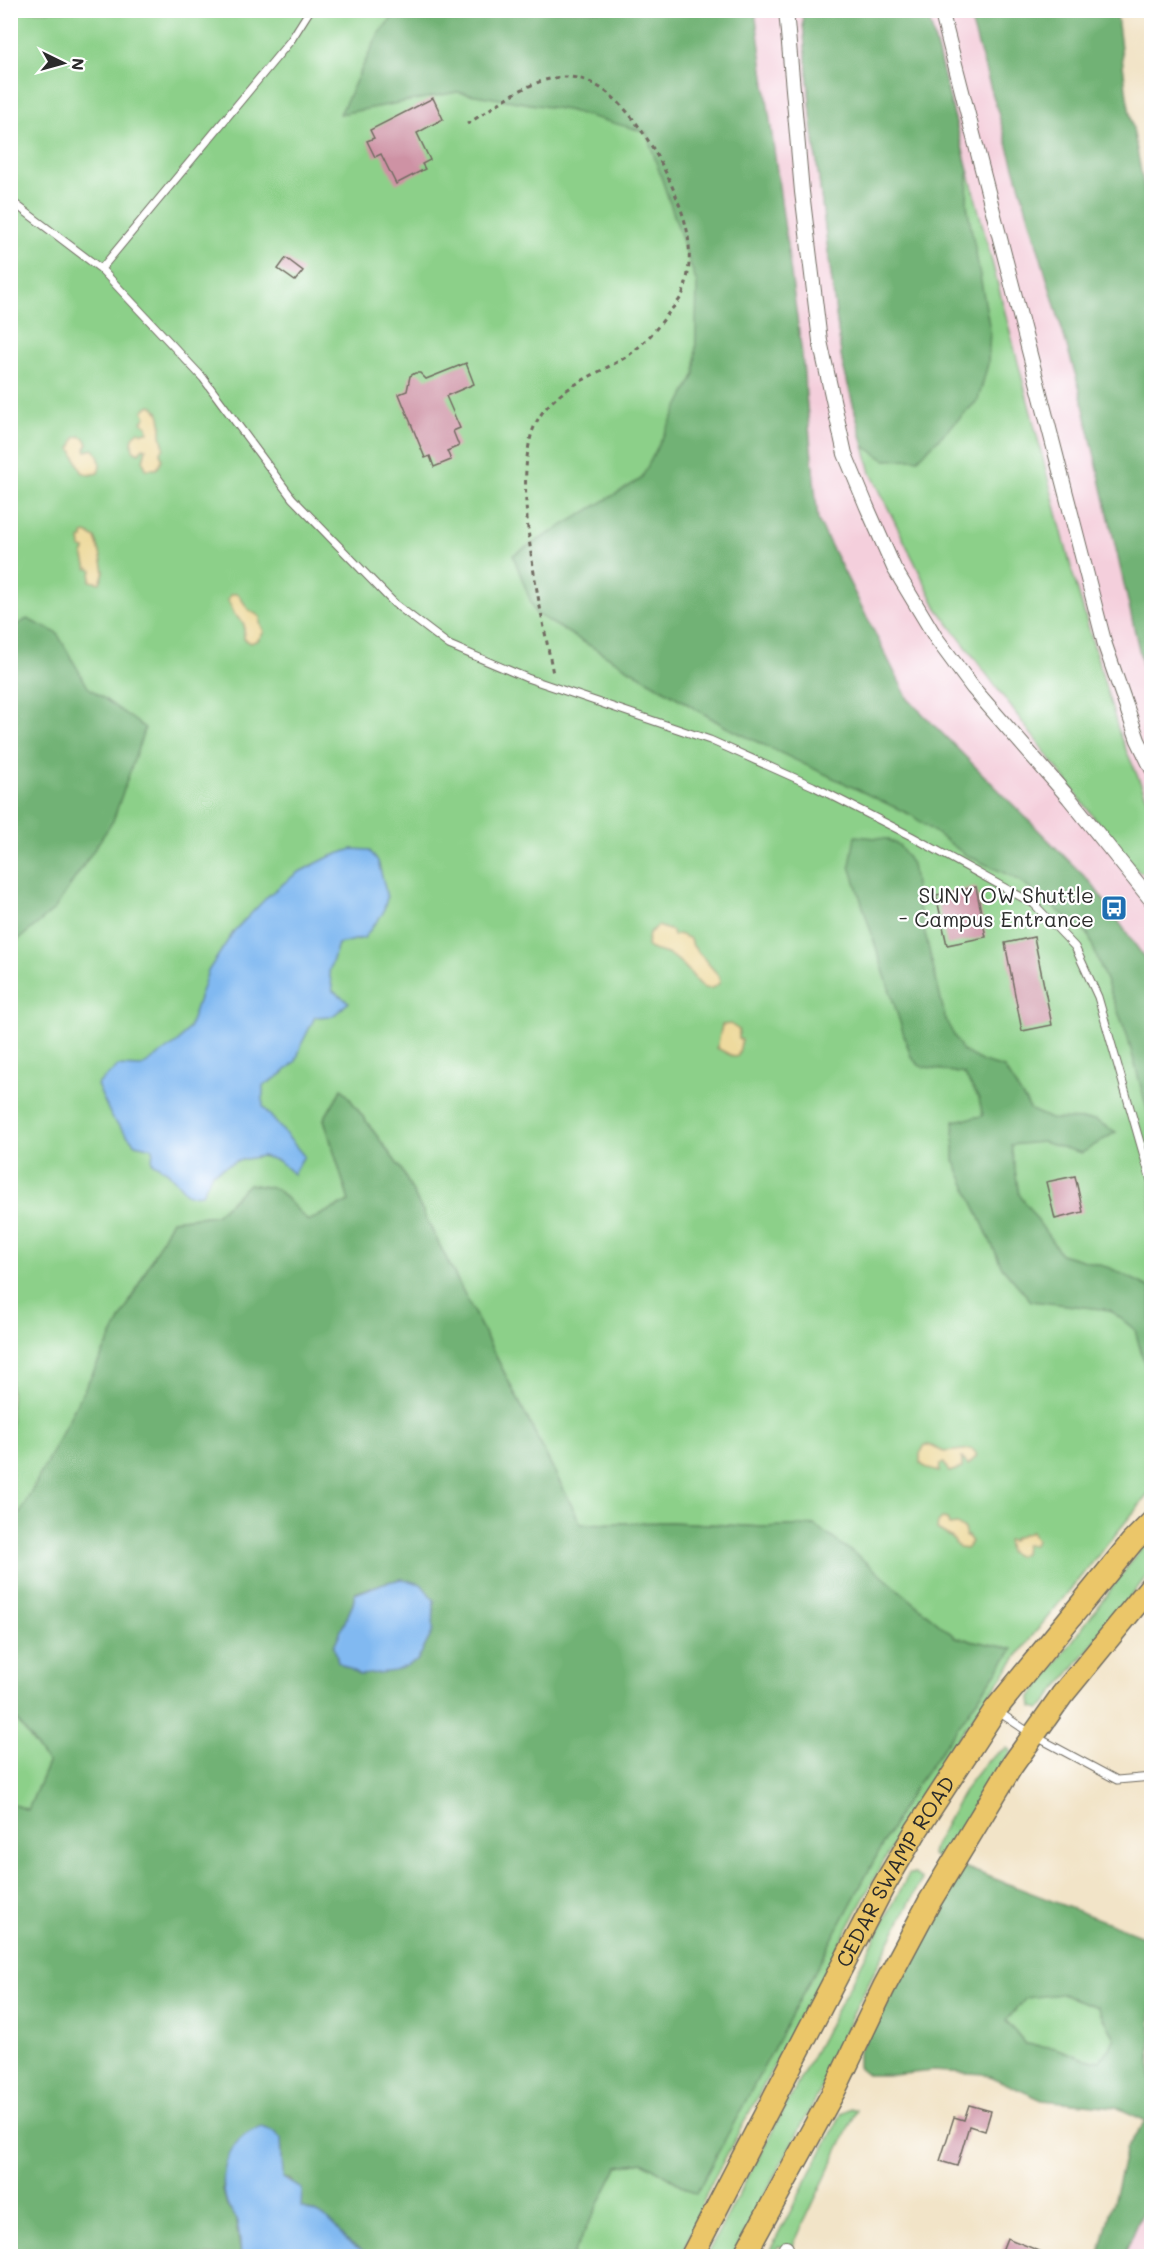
<svg xmlns="http://www.w3.org/2000/svg" width="1162" height="2267" font-family="Mali,sans-serif">
  <style>
    .built { fill: #f4cfdc }
    .green { fill: #8cd089; stroke: #5c7e5a; stroke-width: 1.5 }
    .forest { fill: #71b275; stroke: #4e6e50; stroke-width: 1.5; fill-rule: evenodd }
    .sand { fill: #eeda9e; stroke: #8c8264; stroke-width: 1.5 }
    .water { fill: #81b9f1; stroke: #56728e; stroke-width: 1.5 }
    .building { fill: #ce92a4 }
    .lines { fill: none; stroke-linecap: round; stroke-linejoin: round }
    .service-casing { stroke: #716c62; stroke-width: 9 }
    .minor-casing { stroke: #716c62; stroke-width: 16 }
    .primary-casing { stroke: #716c62; stroke-width: 25 }
    .path { stroke: #716c62; stroke-width: 3; stroke-dasharray: 4.5 4.5; stroke-linecap: butt }
    .service { stroke: #fff; stroke-width: 7 }
    .minor { stroke: #fff; stroke-width: 14 }
    .primary { stroke: #ebc669; stroke-width: 22 }
    .labels { text-anchor: middle; stroke-width: 4.5; stroke-linejoin: round; paint-order: stroke }
    .poi-label { font-size: 21px; fill: #2b2b2b; stroke: #fff; text-anchor: end }
    .street-label { font-size: 21px; fill: #2b2b2b; stroke: #fff }
  </style>
  <rect width="100%" height="100%" fill="#fff"/>
  <filter id="ink" filterUnits="userSpaceOnUse"><feTurbulence type="fractalNoise" baseFrequency=".0167" numOctaves="2"/><feDisplacementMap in="SourceGraphic" scale="12" xChannelSelector="R" yChannelSelector="G"/><feConvolveMatrix kernelMatrix="1 2 1 2 8 2 1 2 1" color-interpolation-filters="sRGB"/></filter>
  <filter id="wash" filterUnits="userSpaceOnUse"><feTurbulence type="fractalNoise" baseFrequency=".008" numOctaves="4" result="noise"/><feDisplacementMap in="SourceGraphic" scale="24" xChannelSelector="R" yChannelSelector="G"/><feGaussianBlur stdDeviation="1.35" result="paint"/><feColorMatrix in="noise" values="0 0 0 0 0 0 0 0 0 0 0 0 0 0 0 0 0 1.4 0 .05"/><feComposite in="paint" operator="in"/></filter>
  <g filter="url(#wash)">
    <rect width="100%" height="100%" fill="#f2e4c8"/>
    <path class="built" d="M643,11H1082L1151,285V1058L892,794Z
      M1151,2192V2256H1124Z"/>
    <path class="green" d="M11,11H643L671,122L766,581L1098,922L1151,1058V1491L1033,1635L944,1757L880,1868L709,2188L681,2256H572L618,2166L643,2162L695,2194L907,1799L1012,1649L955,1637L863,1560L814,1525L762,1527L671,1522L581,1524L401,1169L342,1088L324,1119L349,1201L308,1221L277,1189L249,1184L216,1215L172,1220L11,1531Z
      M802,11H927L1072,571L1120,736L1151,807V869L1141,873L1127,862L937,608L871,473L842,361L812,124Z
      M1151,1535V1571L1043,1706L1040,1709L1032,1707L1031,1697Z
      M10,1711L48,1763L28,1810L11,1803Z
      M1007,1748L1011,1751L945,1857L939,1859L932,1855L934,1846C953,1813 971,1765 1007,1748Z
      M909,1874H915L922,1880L920,1883L851,2017L828,2076L732,2256H706Z
      M1061,1994L1098,2007L1115,2039L1101,2061L1084,2059L1055,2048L1026,2044L1006,2020L1026,1997Z
      M851,2108L857,2110L790,2252L786,2248L778,2246L773,2256H767L842,2113Z"/>
    <path class="forest" d="M399,10L755,11L802,354L818,520L908,699L1092,884L1151,967V1124L1127,1035L1088,934L1017,879L966,855L911,815L726,727L535,613L513,555L641,479L695,374L697,284L646,132L567,110L457,92L340,114L379,33Z
      M802,11H927L968,170L967,205L990,330L988,364L978,400L918,459L885,460L864,446L842,361L812,124Z
      M968,11H1128L1117,16L1127,97L1152,230L1151,693L1148,689L1079,387Z
      M27,619L57,633L88,687L145,728L113,821L54,910L11,946V628Z
      M855,836L887,839L899,845L912,864L918,904L946,1021L963,1051L983,1062L1004,1068L1031,1110L1051,1119L1095,1120L1116,1132L1082,1153L1042,1142L1011,1145L1019,1194L1061,1254L1110,1268L1151,1288V1388L1135,1330L1110,1310L1031,1301L1002,1267L954,1160V1121L983,1116L979,1099L964,1074L920,1066L911,1057L850,866Z
      M342,1088L401,1169L581,1524L671,1522L762,1527L814,1525L863,1560L955,1637L1013,1649L907,1799L696,2194L643,2162L618,2166L572,2256H371C363,2250 355,2247 347,2240C340,2235 337,2228 331,2222C323,2214 311,2211 301,2207L291,2180L283,2178L281,2139L225,2167L223,2190L227,2206L235,2215L241,2256H11L10,1803L28,1810L48,1763L11,1711V1531L172,1220L216,1215L249,1184L277,1189L308,1221L349,1201L324,1119ZM402,1579L434,1600L433,1631L417,1661L334,1646L353,1604L355,1593L384,1583Z
      M956,1864L1151,1939V2192L1124,2256H1099L1127,2147L1146,2121L1116,2107L1042,2100L985,2074L932,2071L894,2075H868L858,2067V2053ZM1061,1994L1098,2007L1115,2038L1100,2061L1084,2059L1055,2048L1026,2044L1006,2021L1026,1998Z"/>
    <path class="sand" d="M152,405C162,413 161,422 161,433C161,438 163,442 164,448L160,453L162,459L159,466L156,469H146L143,461L146,449L143,448L139,453L133,450C131,441 132,436 139,431L142,433L148,432L147,426L142,422L146,417L143,411L148,406Z
      M79,436L85,438L88,444L85,449L86,451L93,449C99,454 102,464 98,473L89,475L82,472L71,448L75,438Z
      M87,533C89,535 93,536 95,538C98,543 103,565 104,572L100,583L90,581L92,570L89,568L87,569L83,554L85,551V549L81,548L80,539L83,538V534Z
      M234,594H238L248,609L260,617V623L264,632L258,640L251,643L244,639V624L234,614L228,600L230,595Z
      M658,926L672,931L673,936L678,934L689,938L693,946L719,976L720,982C715,988 712,989 704,988C691,977 686,963 669,955C661,951 652,952 647,946L649,933Z
      M730,1024L739,1030V1039L742,1040L738,1056L734,1057L717,1048L722,1025Z
      M925,1445H929L944,1452L972,1449L976,1453V1457L968,1465L962,1458V1468L949,1472L944,1463L940,1464L939,1472L928,1469L920,1463V1454Z
      M942,1518L947,1519L949,1525L957,1524L964,1529L966,1537L968,1536L972,1542L966,1549L959,1548L951,1537L937,1529L938,1522Z
      M1031,1532L1036,1540L1034,1545H1025L1024,1553L1017,1556L1009,1552L1007,1540L1012,1541L1014,1538Z"/>
    <path class="water" d="M352,849L369,850L378,861L385,888L387,898L383,913L364,938L338,944L329,972L333,991L349,1002L333,1016L315,1017L302,1043L296,1061L281,1075L263,1086V1107L304,1156L293,1174L279,1161L262,1156L236,1161L212,1173L202,1194L188,1195L168,1172L152,1162L153,1148L135,1144L112,1118L97,1085L118,1066L141,1067L178,1042L189,1028L208,971L234,931L270,894L297,873L329,857Z
      M402,1579L421,1584L434,1600L433,1631L417,1661L395,1671L360,1675L338,1662L334,1646L353,1604L355,1594L384,1583Z
      M262,2127L273,2131L281,2139L283,2178L302,2189L301,2207C311,2211 323,2214 331,2222C337,2228 340,2235 347,2240C355,2247 363,2250 371,2256H241C240,2244 240,2225 234,2215C232,2210 228,2208 227,2203C217,2172 229,2136 262,2127Z"/>
    <g id="blocks">
      <path class="building" d="M433,98L443,119L417,133L430,160L422,164L425,169L396,184L381,154L375,157L367,141L374,138L370,130Z
        M286,258L303,271L295,281L278,269Z
        M466,363L474,384L446,396L460,428L453,431L459,446L447,451L451,460L434,467L430,456L425,458L399,394L407,391L410,376L415,373H420L426,379Z
        M976,887L986,937L947,945L936,895Z
        M1034,937L1052,1025L1022,1031L1005,943Z
        M1075,1176L1083,1212L1055,1219L1046,1182Z
        M969,2105L991,2111L985,2131L969,2126L957,2166L940,2161L954,2117L964,2120Z
        M1007,2238L1052,2256H1000Z"/>
    </g>
  </g>
  <g filter="url(#ink)">
    <use href="#blocks" fill-opacity="0" stroke="#716c62" stroke-width="1.5"/>
    <g class="lines">
      <defs>
        <path id="service" d="M10,200L101,269L203,378L292,498L395,604L449,645L527,678L710,740L813,786L911,836L1034,904L1075,947L1098,997L1152,1184
          M101,269L291,40L310,10
          M997,1711L1033,1735L1117,1780L1152,1777"/>
        <path id="minor" d="M786,10L802,192L820,341L845,454L867,507L894,568L936,638L973,688L1069,798L1152,901
          M941,10L1105,645L1138,740L1152,769
          M782,2256L786,2248"/>
        <g id="primary">
          <path id="s1" d="M692,2256L883,1887L916,1831L995,1710L1132,1542L1152,1522"/>
          <path d="M744,2256L834,2091L884,1987L930,1901L1011,1767L1062,1695L1152,1585"/>
        </g>
      </defs>
      <use href="#service" class="service-casing"/>
      <use href="#minor" class="minor-casing"/>
      <use href="#primary" class="primary-casing"/>
      <path class="path" d="M467,124C497,106 531,76 568,77C626,78 676,182 687,230C691,251 690,274 683,293C680,301 672,308 667,315C656,330 642,346 626,357C591,378 543,392 531,436C514,500 541,608 553,674"/>
      <use href="#service" class="service"/>
      <use href="#minor" class="minor"/>
      <use href="#primary" class="primary"/>
    </g>
  </g>
  <defs>
    <symbol id="bus-square" viewBox="-11 -11 22 22"><rect x="-9" y="-9" width="18" height="18" rx="4" fill="#1f6fb2" stroke="#fff"/><path d="M-5-6H5V4H4V6H2V4H-2V6H-4V4H-5ZM-3.5-4V0h7V-4ZM-3.5 1.2v1.5H-2V1.2ZM2 1.2v1.5H3.5V1.2Z" fill="#fff"/></symbol>
  </defs>
  <g fill-rule="evenodd">
    <use href="#bus-square" x="1099" y="893" width="30" height="30"/>
  </g>
  <g class="labels">
    <g class="poi-label">
      <text x="1094" y="903">SUNY OW Shuttle<tspan x="1094" dy="24">- Campus Entrance</tspan></text>
    </g>
    <g class="street-label">
      <text dy="7" stroke="none"><textPath href="#s1" startOffset="435">CEDAR SWAMP ROAD</textPath></text>
    </g>
  </g>
  <rect width="1162" height="2267" fill="none" stroke="#fff" stroke-width="36"/>
  <g transform="translate(63 63) rotate(95)" stroke="#ffffff" stroke-width="4.5" paint-order="stroke">
  <path d="M0-4.5L10 22L0 15L-10 22Z" fill="#2b2b2b"/>
  <text y="-9" font-size="16" font-weight="bold" text-anchor="middle" fill="#2b2b2b">N</text>
  </g>
</svg>
